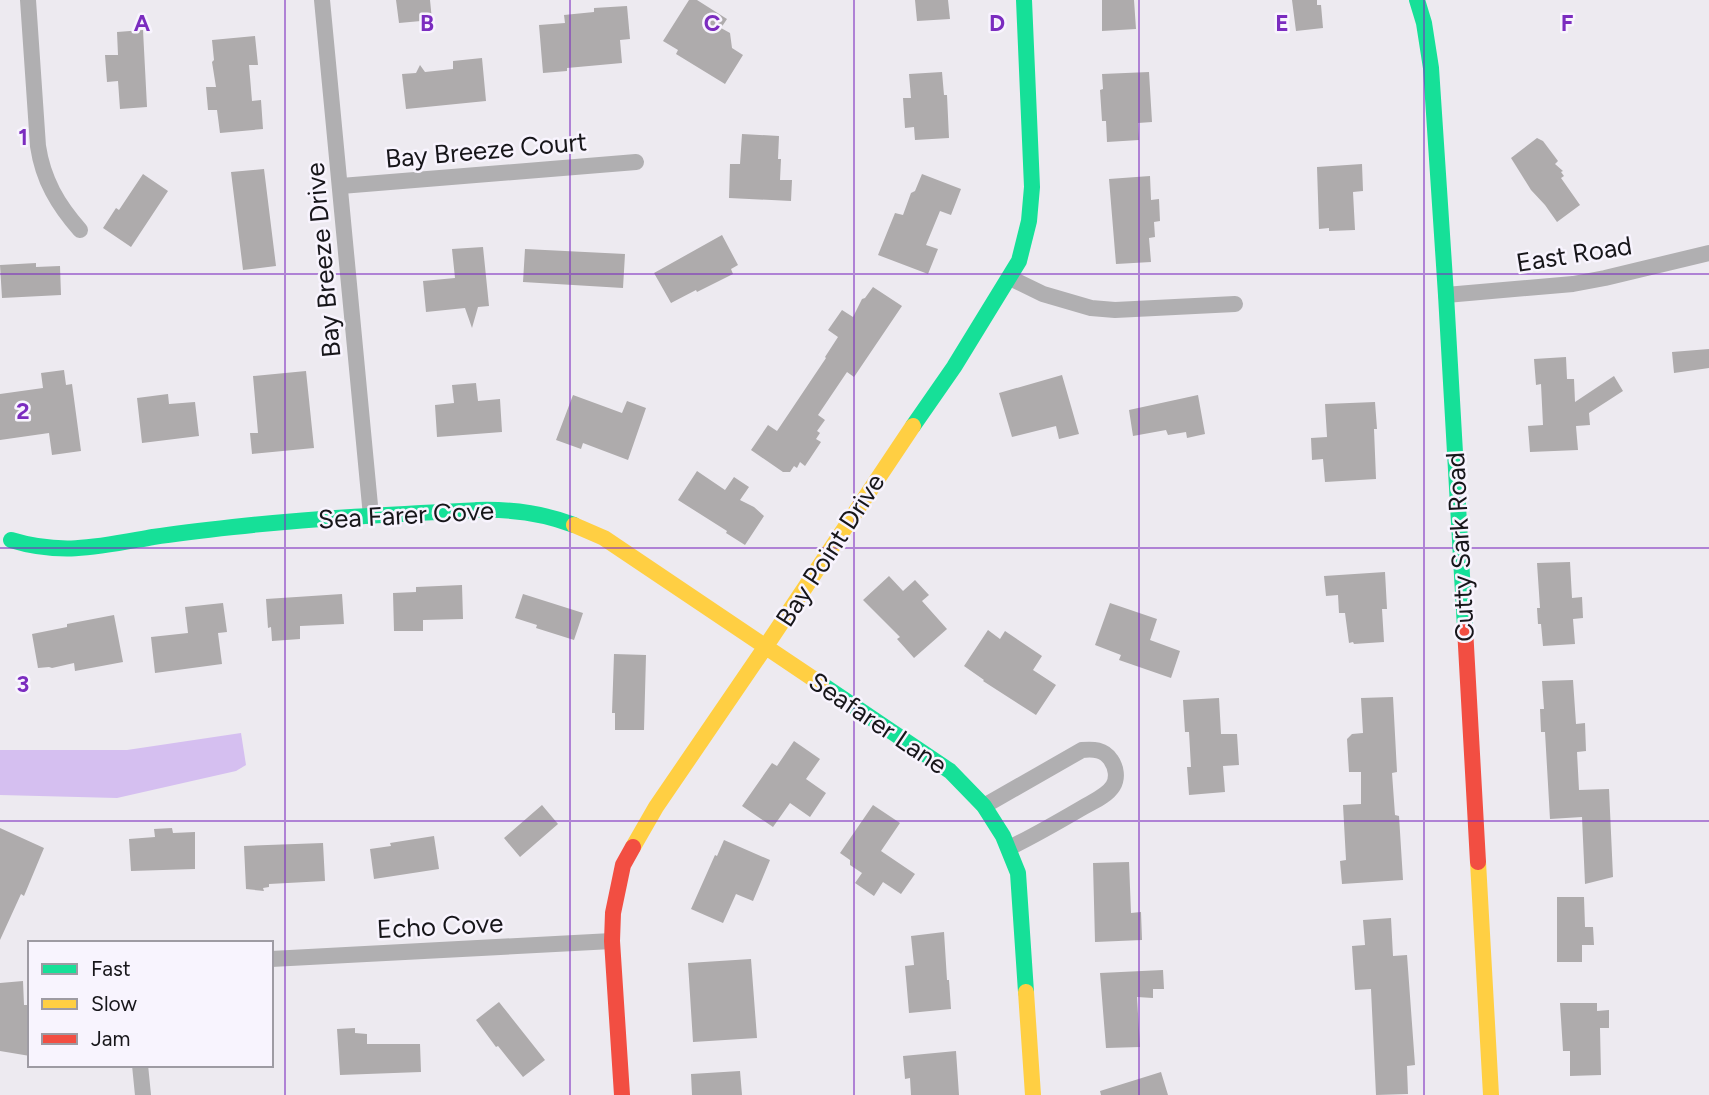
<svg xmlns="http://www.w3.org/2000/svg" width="1709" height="1095" font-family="Figtree,sans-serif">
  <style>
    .water { fill: #d5bff0 }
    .building { fill: #aeabac }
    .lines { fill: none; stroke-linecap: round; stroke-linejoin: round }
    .street { stroke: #b0afb1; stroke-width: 16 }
    .fast { stroke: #16e098; stroke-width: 16 }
    .slow { stroke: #ffcf43; stroke-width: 16 }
    .jam { stroke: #f24e42; stroke-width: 16 }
    .grid { fill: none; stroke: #7b2cbf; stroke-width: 2; stroke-opacity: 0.55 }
    .labels { text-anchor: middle; stroke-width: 5; stroke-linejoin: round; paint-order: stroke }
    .street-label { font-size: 26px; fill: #17161a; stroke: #f8f4fe }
    .grid-label { font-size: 23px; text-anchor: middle; font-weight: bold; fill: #7b2cbf; stroke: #f8f4fe; stroke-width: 5; stroke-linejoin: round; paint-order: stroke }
  </style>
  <rect width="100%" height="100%" fill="#edeaf0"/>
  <path class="water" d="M241,733L246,765L236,771L117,798L0,795V750H127Z"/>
  <path class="building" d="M396,0H430L432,20L399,23Z
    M689,0H697L727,19L721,28L730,33L732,48L743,55L725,84L676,54L678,50L663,41Z
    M915,0H948L950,19L917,21Z
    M1102,0H1134L1136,29L1102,31Z
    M1292,0H1317V5H1321L1323,28L1296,31Z
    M627,6L630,39L620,40L622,63L567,68V71L543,73L539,25L565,23L564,15L594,12V8Z
    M143,30L147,107L120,109L118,81L107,82L105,55H118L117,32Z
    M255,36L258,65H249L252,101L261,100L263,129L220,133L217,110H208L206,87H216L212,62L214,60L212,40Z
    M482,58L486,101L406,109L402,74L416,73L420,65L425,72L453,69V61Z
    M942,72L944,95H947L949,138L915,140L914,127L905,128L903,98H911L909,74Z
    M1149,72L1152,122L1138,123L1139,140L1107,142L1106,121H1102L1100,90L1103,89L1102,74Z
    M742,134L779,136L778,159H781L780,180H792L791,201L729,198L730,164H740Z
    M1537,138L1543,141L1558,161L1555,164L1563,171L1561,172L1564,176L1561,178L1580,205L1557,222L1545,205L1531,190L1511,158Z
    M1362,164L1363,191L1353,192L1355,230L1329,231V228L1319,229L1317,167Z
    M264,169L276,266L243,270L231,172Z
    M143,174L168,191L131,247L103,228L116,208L119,210Z
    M922,174L961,189L951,215L940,211L926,245L938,249L928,274L878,255L895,213L903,215L911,193L915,191Z
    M1150,176L1151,200L1159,199L1160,221L1154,222L1155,237L1149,238L1151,262L1116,264L1109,179Z
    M722,235L738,265L731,269L733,274L697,292L696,290L671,303L654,273Z
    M483,247L489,306L478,307L472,328L465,308L426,312L423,281L455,278L452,249Z
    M525,249L625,254L623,288L523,282Z
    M36,263V267L60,266L61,295L2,298L0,265Z
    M873,287L902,306L854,377L847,372L818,415L825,420L817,431L820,433L816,439L821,442L805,466L800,462L797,468L794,466L790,472H783L751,450L768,425L777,431L826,358L825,357L838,337L828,330L842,310L853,317L862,299L865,298Z
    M1709,349V368L1674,373L1672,352Z
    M1566,357L1567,379H1574L1575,402L1614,376L1623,391L1589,413L1590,425L1576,426L1578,450L1530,452L1528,426L1543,425L1541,384L1536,385L1534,359Z
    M64,370L66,385L72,384L81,451L52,455L49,433L0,440V394L43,388L41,373Z
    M306,371L314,448L252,454L250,433H258L253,376Z
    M1062,375L1079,434L1059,439L1056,426L1012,437L999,393Z
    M476,383L478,401L500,399L502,432L437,437L435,405L454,403L452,385Z
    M168,394L169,404L195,402L199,436L142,443L137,398Z
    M573,395L622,413L627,401L646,408L628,460L583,443L581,449L556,440Z
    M1198,395L1205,434L1187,438L1186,432L1168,435L1166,430L1133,436L1129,410Z
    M1375,402L1377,429H1374L1376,479L1325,482L1323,459L1312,460L1311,438L1327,437L1325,404Z
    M697,471L725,490L734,477L749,487L740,500L754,507L764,516L745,545L726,533L727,531L678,500Z
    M1570,562L1572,598L1582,597L1583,618L1573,619L1575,644L1543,646L1541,624H1538L1537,608H1540L1537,563Z
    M1385,572L1387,609H1382L1384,642L1354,644L1353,642L1349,643L1345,613H1339L1338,595L1326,596L1324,576Z
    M889,576L903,591L915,580L929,595L922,601L947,629L914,658L897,639L900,637L863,600Z
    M462,585L463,619L423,620V631H394L393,593L416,592V587Z
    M342,594L344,624L300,626V639L272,641L271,627L268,628L266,599Z
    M523,594L583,613L574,640L536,628L537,625L515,618Z
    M223,603L227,632L218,633L222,664L155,673L151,637L188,633L185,607Z
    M1110,603L1157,619L1150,640L1180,651L1171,678L1119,660L1121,655L1095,645Z
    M114,615L123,662L75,671L74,663L52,668L49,667L38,668L32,634L67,627V624Z
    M988,630L1000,639L1005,631L1042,656L1033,670L1056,685L1036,715L983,681L984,680L964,666Z
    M614,654L646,655L644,730H615V713H612Z
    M1573,680L1576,724L1585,723L1586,751L1577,752L1579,790L1609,789L1613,877L1585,884L1582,817L1550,819L1545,732H1541L1540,709H1544L1542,681Z
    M1393,697L1397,772L1392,773L1395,815L1399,816L1403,880L1342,884L1340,861L1346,860L1343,805L1361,804V772H1349L1347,739L1352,734L1363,733L1361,698Z
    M1219,698L1221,734H1237L1239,765L1223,766L1225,792L1189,795L1187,767H1191L1189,732H1185L1183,700Z
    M794,741L820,759L806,779L826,793L810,817L790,803L773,827L742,806L772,763L777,766Z
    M542,805L558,824L520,857L504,838Z
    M873,805L900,823L881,851L915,874L901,894L883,882L874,896L855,883L862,873L850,865V860L840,853Z
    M0,828L44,848L24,896L21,894L0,940Z
    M172,828L173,833L195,832V869L131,871L129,839L155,837L154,829Z
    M434,836L439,869L374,879L370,849L391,846L390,843Z
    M724,840L770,860L753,901L736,894L723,923L691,909L715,855L717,856Z
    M323,843L325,881L269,884V887L263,888L264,891L246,889L244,846Z
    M1129,862L1131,913L1141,912L1142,940L1095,942L1093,863Z
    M1557,897H1584L1585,927H1593L1594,945H1582V962H1557Z
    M1391,918L1393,956L1407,955L1415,1065L1407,1066L1408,1094L1376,1095L1371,989L1355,990L1352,946L1365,945L1363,920Z
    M944,932L947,980H949L951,1009L909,1013L905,966L914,965L911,936Z
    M751,959L757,1038L693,1042L688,963Z
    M1163,970L1164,989H1153V998L1137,997L1140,1047L1106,1048L1100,973Z
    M23,981L24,1005H27L30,1056L0,1051V983Z
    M499,1002L545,1060L523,1077L498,1046L496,1047L476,1020Z
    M1560,1003H1597V1011L1609,1010V1028H1600L1601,1075L1570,1076V1051H1563Z
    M355,1028V1033L367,1034V1044H420L421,1072L340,1075L337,1029Z
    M956,1051L959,1095H911L910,1078L905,1079L903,1056Z
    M740,1071L742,1095H692L691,1074Z
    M1161,1072L1168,1095H1101L1100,1091Z"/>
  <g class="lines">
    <path class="street" d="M28,0L38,146C43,180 58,205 80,230
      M322,0L371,516
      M341,186L636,162
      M1010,278L1043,294L1091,308L1115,310L1235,304
      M1446,295L1573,284L1605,278L1709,253
      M984,806L1082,750C1093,749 1104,749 1111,760C1116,767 1118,778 1113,786C1107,796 1092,802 1082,808C1058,822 1034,836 1009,848
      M271,959L612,941
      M140,1065L143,1095"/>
    <path class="fast" d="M1417,0L1424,23L1431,68L1446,295L1465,628
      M913,426L954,367L1019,261L1029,221L1032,187L1024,0
      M11,540C63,556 102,546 153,537C180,533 206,530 233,527C315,518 397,514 478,510C512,509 543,513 574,525
      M821,684L950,771L984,806L1003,836L1018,873L1026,992"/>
    <path class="slow" d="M574,525L604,538L821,684
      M633,847L656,807L766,646L913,426
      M1478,862L1491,1095
      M1026,992L1033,1095"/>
    <path class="jam" d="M1465,628L1478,862
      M622,1095L612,941L613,913L623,865L633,847"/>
  </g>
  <path class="grid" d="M285,0V1095M570,0V1095M854,0V1095M1139,0V1095M1424,0V1095M0,274H1709M0,548H1709M0,821H1709"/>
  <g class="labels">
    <g class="street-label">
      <text transform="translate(486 150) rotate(-5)" y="9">Bay Breeze Court</text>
      <text transform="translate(1574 254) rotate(-9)" y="9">East Road</text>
      <text transform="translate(323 260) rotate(-95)" y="9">Bay Breeze Drive</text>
      <text transform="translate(406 515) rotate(-3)" y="9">Sea Farer Cove</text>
      <text transform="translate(1460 547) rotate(-93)" y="9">Cutty Sark Road</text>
      <text transform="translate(830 550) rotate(-57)" y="9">Bay Point Drive</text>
      <text transform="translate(878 723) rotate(34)" y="9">Seafarer Lane</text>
      <text transform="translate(440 926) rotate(-3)" y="9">Echo Cove</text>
    </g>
  </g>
  <g class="grid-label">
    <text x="142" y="31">A</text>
    <text x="427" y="31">B</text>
    <text x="712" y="31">C</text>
    <text x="997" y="31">D</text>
    <text x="1282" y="31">E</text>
    <text x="1567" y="31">F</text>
    <text x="23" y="145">1</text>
    <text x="23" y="419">2</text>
    <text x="23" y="692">3</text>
  </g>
  <rect x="28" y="941" width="245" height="126" fill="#f8f4fe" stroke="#9e9ba3" stroke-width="2"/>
  <rect x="42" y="964" width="35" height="10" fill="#16e098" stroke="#9e9ba3" stroke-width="2"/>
  <text x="91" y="976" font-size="21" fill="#17161a">Fast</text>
  <rect x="42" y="999" width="35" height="10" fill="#ffcf43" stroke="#9e9ba3" stroke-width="2"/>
  <text x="91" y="1011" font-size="21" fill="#17161a">Slow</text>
  <rect x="42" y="1034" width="35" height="10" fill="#f24e42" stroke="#9e9ba3" stroke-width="2"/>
  <text x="91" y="1046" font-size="21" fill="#17161a">Jam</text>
</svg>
